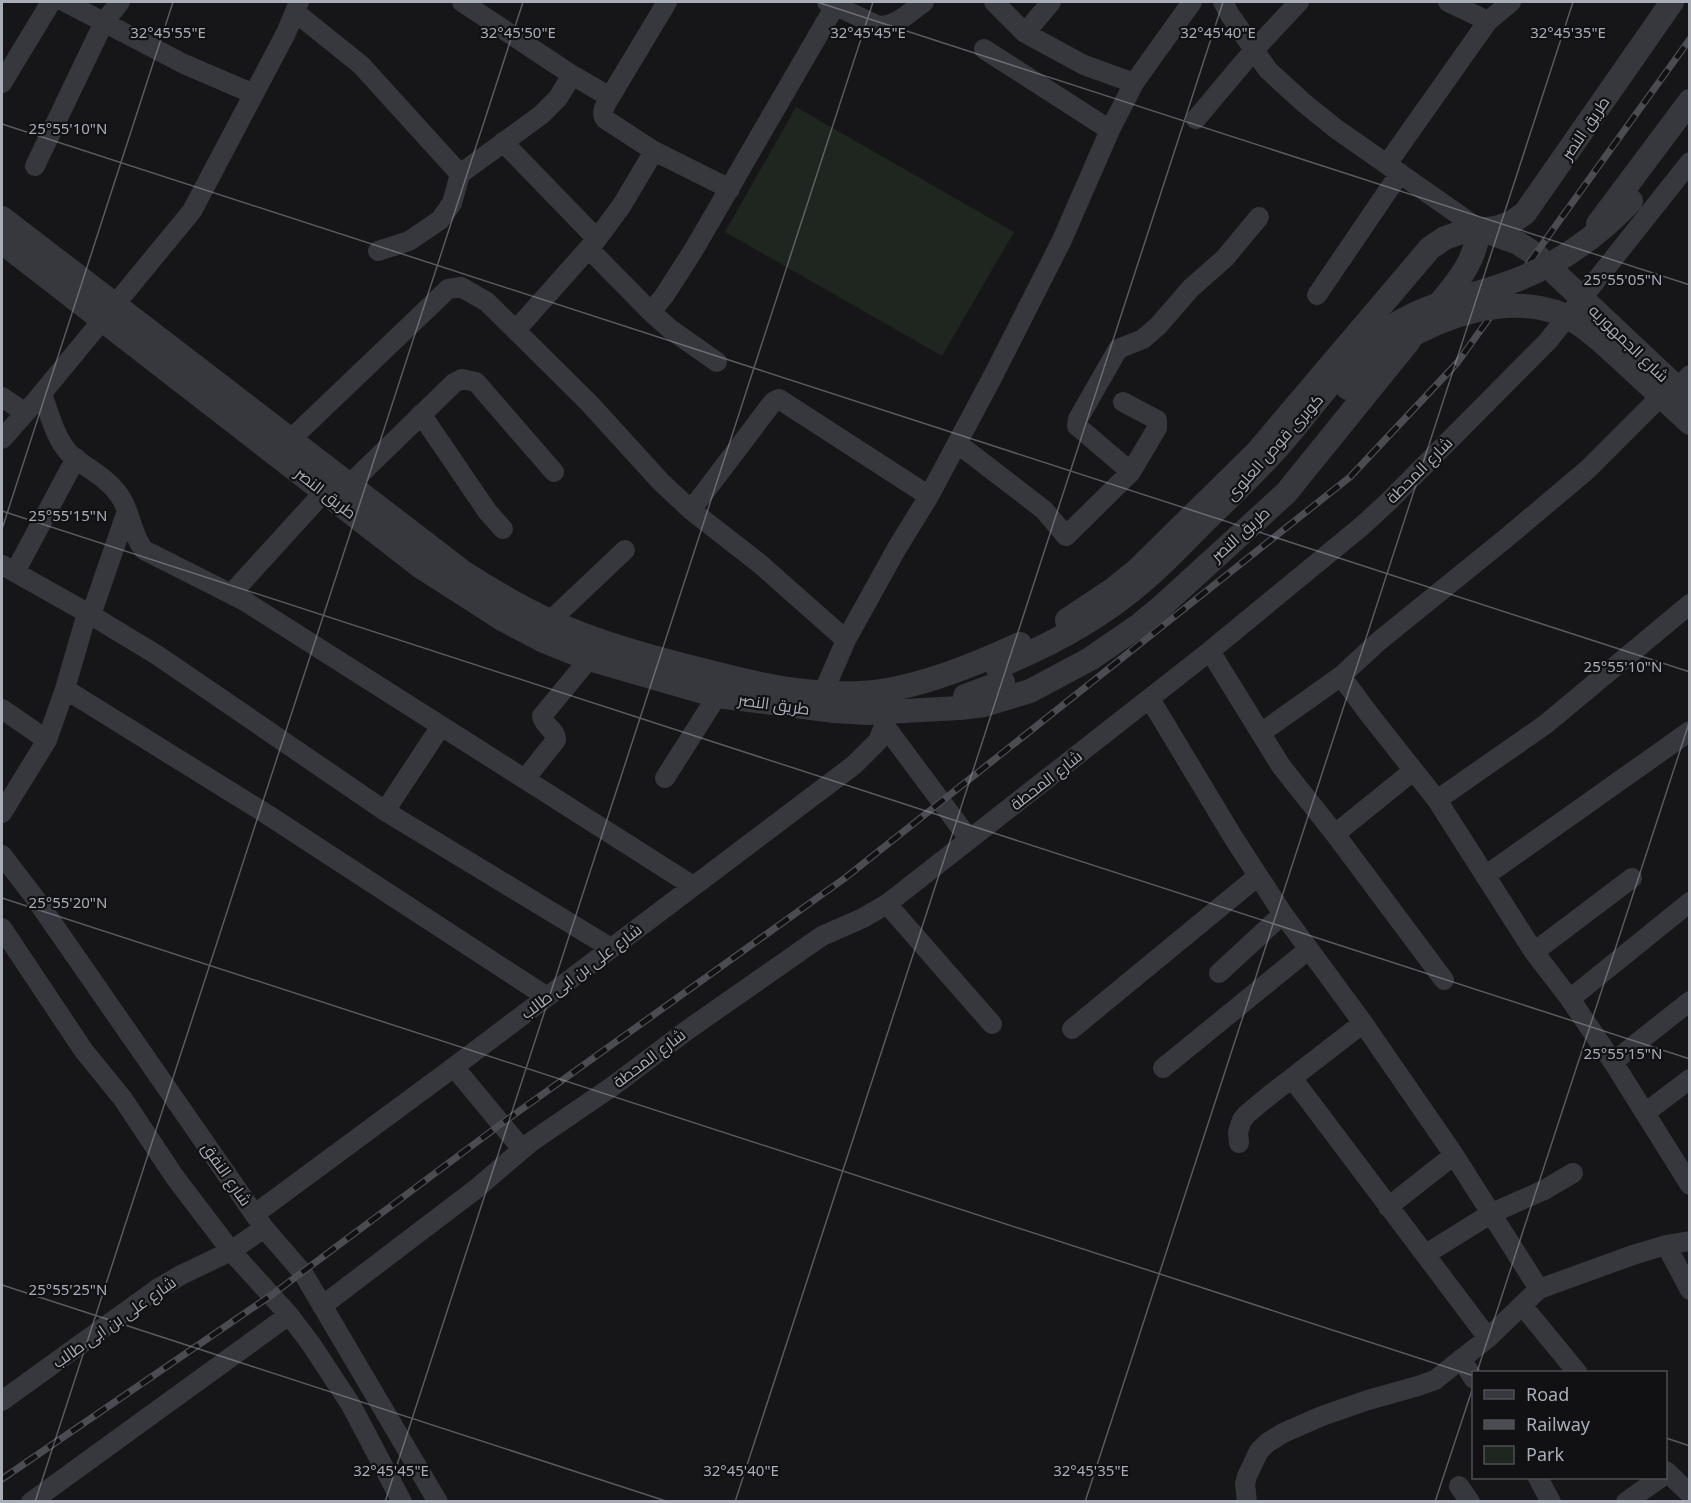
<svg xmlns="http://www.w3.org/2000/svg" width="1691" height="1503" font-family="'Noto Sans',Cairo,sans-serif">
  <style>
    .green { fill: #1e261f }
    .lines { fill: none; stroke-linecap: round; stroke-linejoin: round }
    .minor { stroke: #37383d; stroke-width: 20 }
    .tertiary { stroke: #37383d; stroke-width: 24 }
    .rail-casing { stroke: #4a4c52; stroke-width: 7 }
    .rail { stroke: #111113; stroke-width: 4.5; stroke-dasharray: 14; stroke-linecap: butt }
    .tertiary-bridge { stroke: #37383d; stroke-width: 24 }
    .ticks { fill: none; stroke: #a8adb8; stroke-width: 1.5; stroke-opacity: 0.45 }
    .labels { text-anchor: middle; stroke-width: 4.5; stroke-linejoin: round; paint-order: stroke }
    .street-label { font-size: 16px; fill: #a8adb8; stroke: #111113 }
    .ticks-label { font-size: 15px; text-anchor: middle; fill: #a8adb8; stroke: #111113; stroke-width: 4.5; stroke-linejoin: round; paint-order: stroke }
  </style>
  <rect width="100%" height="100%" fill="#161618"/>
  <path class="green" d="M796,107L1014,232L942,356L725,232Z"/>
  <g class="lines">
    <path class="minor" d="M65,2L184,64L254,94
      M667,2L610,97C606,104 600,112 605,119L654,151L730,189
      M827,2L879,26C897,26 910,12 924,2
      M994,2L1025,33L1084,65L1134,83
      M1223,2L1230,15L1268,70L1304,103L1335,128L1479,229
      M1448,2L1488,21
      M295,12L361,65L460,174
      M1025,33L1051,2
      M984,49L1110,130
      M572,75L610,97
      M2,83L51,2
      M1196,119L1254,50L1299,2
      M503,142L597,239
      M1387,164L1488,21L1511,2
      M35,166L104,22L120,2
      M589,249L651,312
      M378,251L409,241L440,220L452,203L460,174L541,115L558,98L572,75L462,2
      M1317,295L1400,173
      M516,330L597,239L622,205L654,151
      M717,362L670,329L651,312L664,296L693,251L835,6
      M1677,389L1690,375
      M42,394C49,412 55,438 69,453C85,468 106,476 119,495C131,511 131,534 144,550L243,600L693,886
      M2,397L24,412
      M1123,402L1157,420V428L1131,472
      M421,414L487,511L503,529
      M2,439L34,403L192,211L286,33L299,2
      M291,439L448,289L461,287L487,302L589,403L661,482L691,510L759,563L846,640
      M957,443L1044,510L1066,536L1131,472L1077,426L1078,419L1118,349L1143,339L1158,326L1191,288L1225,258L1259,217
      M349,485L454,383L462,379L476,382L554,472
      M691,510L773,402L779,399L929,496
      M2,565L91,615L157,655L385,811L611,948
      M15,572L76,458
      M232,593L324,492
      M91,615L127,511
      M550,621L625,550
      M1210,651L1281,766L1335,834L1444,980
      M1341,676L1369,714L1437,800L1534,952L1570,999L1613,1062L1690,1185
      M65,689L268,815L547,997
      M823,693L846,640L897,548L929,496L993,376L1062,240L1110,130L1134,83L1192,2
      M1150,699L1233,837L1283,914L1363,1023L1454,1155L1539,1289
      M2,709L47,740
      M885,726L969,839
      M1261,733L1341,676L1379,641L1505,539L1587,470L1654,403
      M665,778L717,696
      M525,779L556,740C556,729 543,726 542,716L589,659
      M1437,800L1546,724L1690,604
      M385,811L441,726
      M2,813L47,740L65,689L87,613
      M1335,834L1413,771
      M2,855L35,898L264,1228L303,1273L438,1502
      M1485,876L1690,731
      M887,904L992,1024
      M2,928L84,1051L123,1099L174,1176L231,1251L289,1315L311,1344L351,1405L402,1502
      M1534,952L1632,878
      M1219,973L1283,914
      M1570,999L1690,902
      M1072,1029L1258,876
      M1613,1062L1690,1001
      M454,1067L522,1149
      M1163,1068L1309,949
      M1292,1078L1488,1338
      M1645,1113L1690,1079
      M1239,1143L1238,1132L1242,1120L1247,1114L1270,1095L1363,1023
      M1388,1207L1454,1155
      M255,1214L454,1067L854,765L878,741L890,712
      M1666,1245L1690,1290
      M1426,1254L1492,1213L1544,1190L1573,1173
      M1522,1305L1577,1372
      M322,1306L476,1189L531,1142L613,1086L686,1031L822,936L863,918L887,904L1210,651L1362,526L1388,502L1548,341L1690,162
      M1461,1359L1474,1379
      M2,1401L157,1289L181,1275L231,1251L264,1228
      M1666,1471L1690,1494
      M1538,1478L1551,1502
      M1459,1486L1470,1502
      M31,1502L289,1315
      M1247,1502L1245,1484L1247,1476L1259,1451L1267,1443L1283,1433L1322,1416L1368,1400L1418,1386L1435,1380L1488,1338L1539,1289L1633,1255L1666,1245L1690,1241
      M1626,1502L1660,1478"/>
    <path class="tertiary" d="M2,218L463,572C491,590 520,607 550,621C599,643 651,657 702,670C763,686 823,700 887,690C931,683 979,663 1020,644
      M1598,224L1690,101
      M1482,230L1518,243L1535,254L1690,400
      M2,242L421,567L502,619L544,641L589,659L717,696L834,711L867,713L960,708L984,705L1030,691L1090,659L1138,626L1161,607L1286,493L1409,341
      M1431,314C1454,285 1474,267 1479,229
      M1612,351L1690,423
      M1067,620L1112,590L1137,570L1257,452L1430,248L1445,238L1462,232L1496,228L1511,223L1525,213L1672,2
      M965,696L1003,682"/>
    <defs>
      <path id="rail" d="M2,1479L273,1294L501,1124L845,878L1350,477L1457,363L1690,39"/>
    </defs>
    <use href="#rail" class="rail-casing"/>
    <use href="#rail" class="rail"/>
    <path class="tertiary-bridge" d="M1348,388C1364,372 1380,355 1399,343C1444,315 1505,295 1556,312C1578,320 1595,336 1612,351
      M997,667C1049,646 1098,620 1141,583C1164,564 1185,541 1206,520C1231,496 1256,472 1279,446C1313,408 1341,363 1383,333C1425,302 1462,300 1508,283C1557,266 1596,238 1631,201"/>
  </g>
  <path class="ticks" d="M817,2L1690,285M2,124L1690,672M2,511L1690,1059M2,529L173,2M2,898L1474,1376M2,1285L669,1502M1477,1372L1690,720M1666,1438L1690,1446M35,1502L523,2M385,1502L873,2M735,1502L1223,2M1085,1502L1573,2M1435,1502L1474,1384"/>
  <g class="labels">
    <g class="street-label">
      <text transform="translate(1585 128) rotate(-56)" y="6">طريق النصر</text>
      <text transform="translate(1629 343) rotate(44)" y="6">شارع الجمهوريه</text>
      <text transform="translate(1274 447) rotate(-48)" y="6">كوبرى قوص العلوى</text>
      <text transform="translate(1419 470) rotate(-45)" y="6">شارع المحطة</text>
      <text transform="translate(326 493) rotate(38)" y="6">طريق النصر</text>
      <text transform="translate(1240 534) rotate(-42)" y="6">طريق النصر</text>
      <text transform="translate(774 704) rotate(8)" y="6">طريق النصر</text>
      <text transform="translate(1046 780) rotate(-38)" y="6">شارع المحطة</text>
      <text transform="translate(581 971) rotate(-37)" y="6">شارع على بن ابى طالب</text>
      <text transform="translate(649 1058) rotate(-37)" y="6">شارع المحطة</text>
      <text transform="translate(227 1174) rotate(55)" y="6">شارع النفق</text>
      <text transform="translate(114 1322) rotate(-35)" y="6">شارع على بن ابى طالب</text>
    </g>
  </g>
  <g class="ticks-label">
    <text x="168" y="38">32°45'55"E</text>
    <text x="518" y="38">32°45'50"E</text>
    <text x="868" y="38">32°45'45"E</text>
    <text x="1218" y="38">32°45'40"E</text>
    <text x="1568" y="38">32°45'35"E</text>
    <text x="68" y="134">25°55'10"N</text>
    <text x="1623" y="285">25°55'05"N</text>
    <text x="68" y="521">25°55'15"N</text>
    <text x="1623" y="672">25°55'10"N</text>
    <text x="68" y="908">25°55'20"N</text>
    <text x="1623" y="1059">25°55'15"N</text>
    <text x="68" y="1295">25°55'25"N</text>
    <text x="391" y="1476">32°45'45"E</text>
    <text x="741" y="1476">32°45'40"E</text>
    <text x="1091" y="1476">32°45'35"E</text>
  </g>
  <rect width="1691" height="1503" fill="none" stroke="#a8adb8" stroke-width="6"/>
  <rect x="1472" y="1371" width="195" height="108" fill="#111113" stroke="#4d4f55" stroke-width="1.5"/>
  <rect x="1484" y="1390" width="30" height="9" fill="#37383d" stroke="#4d4f55" stroke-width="1.5"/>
  <text x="1526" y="1401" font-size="18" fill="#a8adb8">Road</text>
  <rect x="1484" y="1420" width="30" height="9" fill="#4a4c52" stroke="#4d4f55" stroke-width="1.5"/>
  <text x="1526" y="1431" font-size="18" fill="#a8adb8">Railway</text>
  <rect x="1484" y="1446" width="30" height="18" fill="#1e261f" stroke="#4d4f55" stroke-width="1.5"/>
  <text x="1526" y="1461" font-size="18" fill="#a8adb8">Park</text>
</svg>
